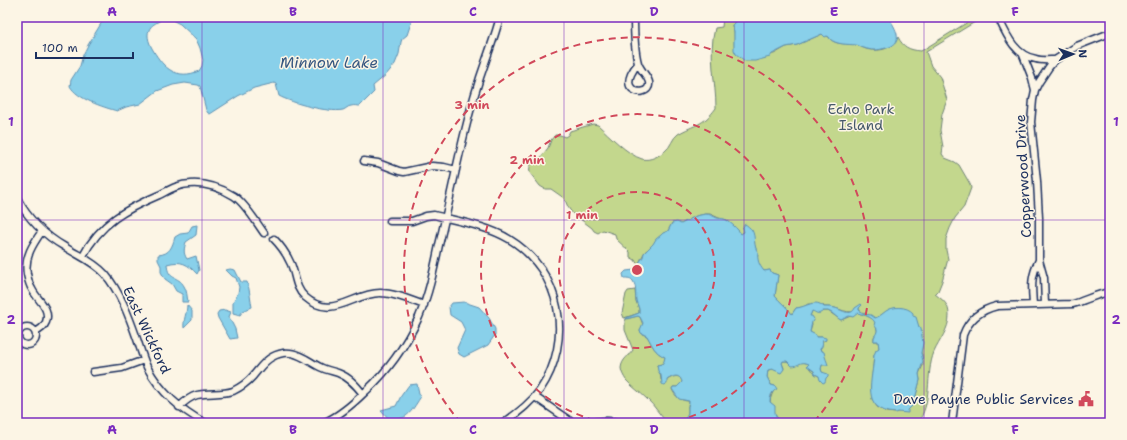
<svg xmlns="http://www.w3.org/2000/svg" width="1127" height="440" font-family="'Shantell Sans',sans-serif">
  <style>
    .green { fill: #c3d78d; stroke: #6f8376 }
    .water { fill: #89d0ea; stroke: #5d90b2; fill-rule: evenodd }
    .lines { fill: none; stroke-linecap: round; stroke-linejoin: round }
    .minor-casing { stroke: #1b2f5e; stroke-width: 9 }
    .minor { stroke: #fcf5e5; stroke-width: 6 }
    .grid { fill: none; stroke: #7b2cbf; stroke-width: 1; stroke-opacity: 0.55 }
    .ring { fill: none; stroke: #d1495b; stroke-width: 2; stroke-dasharray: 7 5 }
    .labels { text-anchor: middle; stroke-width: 3; stroke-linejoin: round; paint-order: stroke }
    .park-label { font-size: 14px; fill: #45596a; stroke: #fcf5e5 }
    .street-label { font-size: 14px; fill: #1b2f5e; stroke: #fcf5e5 }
    .poi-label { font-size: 14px; fill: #1b2f5e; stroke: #fcf5e5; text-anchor: end }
    .water-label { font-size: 15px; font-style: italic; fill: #365781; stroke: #fcf5e5 }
    .centre { fill: #d1495b; stroke: #fcf5e5; stroke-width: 2 }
    .ring-label { font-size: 12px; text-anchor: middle; font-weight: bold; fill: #d1495b; stroke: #fcf5e5; stroke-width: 3; stroke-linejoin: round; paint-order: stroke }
    .neatline { fill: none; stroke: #7b2cbf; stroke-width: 1.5 }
    .grid-label { font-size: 13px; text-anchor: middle; font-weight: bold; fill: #7b2cbf }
  </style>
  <rect width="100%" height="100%" fill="#fcf5e5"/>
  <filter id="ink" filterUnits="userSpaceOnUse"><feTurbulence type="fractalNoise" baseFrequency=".025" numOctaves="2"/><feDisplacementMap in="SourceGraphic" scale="8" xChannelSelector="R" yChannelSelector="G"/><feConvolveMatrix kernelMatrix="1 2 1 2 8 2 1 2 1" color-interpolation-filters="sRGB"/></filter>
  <g filter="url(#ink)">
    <path class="green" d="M723,17H737L734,23L732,25C732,27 733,29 734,31C735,39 733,46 736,54H774L786,47L797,45L822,34L829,37C833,46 849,43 857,45C860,46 863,48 866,49C877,52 893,50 898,37C903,47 909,50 921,51L976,17H983L926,52L931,66L940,77L947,100L942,114L940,130L943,147L942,154L945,158L955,162L959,165L970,184L971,188L964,207L955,218L950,228L946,239V250L948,259L942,281L938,291L935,294C944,301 949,304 949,316C949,329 939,341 934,352C925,375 933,404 917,423H781V422L775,415L772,404L770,403C770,396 774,392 775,386L771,385L767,377L768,370L772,369L783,370L784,368L782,363L783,361H787L791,365C797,363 803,361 809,364L810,369L814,371L815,374L819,376L822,372C820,367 823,364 825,359C820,351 819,350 822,341L826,340L822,337H816L810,332L812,325L810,316L812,311H828L841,320L858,313L867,316L873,319L875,321C875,325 878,330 877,333C875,336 873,336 874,341H878L879,348L874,355L872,376L871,388L872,399L877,407L887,412L895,413L898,412L908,410L913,405L915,399L920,380L919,374L923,365L922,354L921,353C921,351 922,349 922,347C922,344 921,340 921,337C918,322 913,306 895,308C887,309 882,316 875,318C870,315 864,314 859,310V308L857,307L852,312C845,312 842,310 835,308C832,307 828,307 824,307L823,305L808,304L803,307L796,308L792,314L775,296L778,275L772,273L770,270L764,271L760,267L757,259L758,254L755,247L752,231L748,227H743L744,232L741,234L727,220L719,218L710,214H705L696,216L681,224L672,223L668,231C659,234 656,242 649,249C648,249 644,252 644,253C642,257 640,261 638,265L635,260L630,257V252L616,239L615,234L603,230L598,233L594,231L592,228L572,213L568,207L565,200L561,196L551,189H545L540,186L530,173C529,169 530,165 532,162H537L548,148L551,140L555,135H560L565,137L568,135L570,131L593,124L598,125C609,135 628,155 642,159C650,161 659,156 665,151C671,147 672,138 678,134C695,124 703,126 716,108C716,82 708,54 715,28L722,27Z
      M635,290L636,301L639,309V313L624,318L622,313L626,294L628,291Z
      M638,316L640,317L643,325L640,330L642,334L647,336C653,346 654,352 665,357V361L662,364L657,365C658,371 661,374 661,380H667C672,377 680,373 682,382L677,387H673L672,389C675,397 681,401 689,401V404L688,406C688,413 689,416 683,420V423H668C660,416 655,406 647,399C640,392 632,387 626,380C624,377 621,372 621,368C622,359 629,356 633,350L625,330V321L626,319Z"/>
    <path class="water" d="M105,17H413L407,35L402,39L401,42L399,54L395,64L386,75L373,86L374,92L360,106C357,106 354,105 351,106C348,106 346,109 343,110C328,113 292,103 279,96L276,84L274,83L254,88L238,96L210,114L208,113L206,110L200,86L198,85L185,83L173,85L157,91L140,104L126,107L117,111C103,107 77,99 70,86L71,80L80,66L83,55L88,45ZM161,20H172L180,24L196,39L200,48L203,60L202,66L199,71C177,80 164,69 153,50C150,45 146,36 149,30C151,25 156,23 161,20Z
      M737,17H888C896,28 905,44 886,48C882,49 878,50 874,50C871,50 867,49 864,48C861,48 859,45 856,45C847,44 837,45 830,39L829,37L827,36L825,37L822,34L797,45L786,47L772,54L770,57L755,61H745L736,54L734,50V31L732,25L734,23Z
      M705,214C710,214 713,216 717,218C719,219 722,218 724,219C727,219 739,230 741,234L744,232L743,227L745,224C747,225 750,228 752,230C756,237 753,246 758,252C757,260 759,265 764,271L770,270L772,273L778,275L775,296C780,302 787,307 792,314L796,308C807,307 815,298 824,307C828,307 832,307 835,308C842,310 851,317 855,308L861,304L862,305L859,308V310L864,314L871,315L875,318C879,317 882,314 886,311C893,306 907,306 913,313V316L916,317L919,327H920L921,329L923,343L921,353L923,361L919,374L920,380L915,399L913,405L908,410V413L898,412L896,413C859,410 873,380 874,355L876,350L879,348L878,341H874C873,336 878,333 877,329C876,327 875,326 874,324L875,323C873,317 864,315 858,313L853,317L849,316L841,320L839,319L832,313L828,311H823C818,316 816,312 812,311L810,316H812L814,319L812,322L810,332L816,335V337H822L826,338V340L822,341C823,344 823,346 820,349V350L824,352C825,358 827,361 828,365H822L821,369L822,372L828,374V376L826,378L825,382L823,383L820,380L819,376L815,374L814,371L807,366L809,364C800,360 800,366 792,366L787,361H783L782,363L784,369L781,373L772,369L768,370L767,377L771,385L775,386L777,389C771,392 770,397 770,402L775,406C775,412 774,416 780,420L781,423H683V420C689,416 688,413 688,406L689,404V401L679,399L672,389L673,387H677L682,382C680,373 672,376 667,380V384L664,385L662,384L661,375L658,371L657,365L662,364L664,361L665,357C654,352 653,346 647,336L641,333L640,330L643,323L640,317L638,316L626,319V318L639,313C640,308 637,305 636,300C635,294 637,287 633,281C631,278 628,278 624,278L623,274L626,271L634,270L643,257L644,253L653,244L656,239L661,235L663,233L668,231L672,223L677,222L681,224L696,216Z
      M197,225L196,235L186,242C184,249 183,253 187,259L196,256L199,270L197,274C188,264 181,260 167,264C168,281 178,275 184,286C187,290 187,297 188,302H182V294L176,291L172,284L165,279L161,272V266L158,260V255C170,254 172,247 175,237L180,234L188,233L192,226Z
      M230,269L235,270L241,282H247C250,290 250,298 252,307L243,311L240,315L233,313V302L238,293L239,287L236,278L232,276L226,270Z
      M464,302L479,307L489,318L495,329V335L488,345L464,357L459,354L457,348L465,330L461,322L450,315L449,307L452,303Z
      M187,305L192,311V320L184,328C183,320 187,313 187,305Z
      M225,310L231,312L229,317L235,329L237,338L230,339L218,318L217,314L219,311Z
      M417,384L420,398C411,412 407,421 389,419L381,410L396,406L401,396L409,385Z"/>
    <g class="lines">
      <defs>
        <path id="minor" d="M634,17C634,29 635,52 638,63C640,70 647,75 649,82C651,93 635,95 630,86C627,79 633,69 638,64
          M998,17C1006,34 1015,56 1036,59C1042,61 1049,60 1055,60
          M1023,55L1032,78L1035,90
          M364,161L378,163L399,171L404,172L432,166L444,167L456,170
          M17,198C28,219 44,235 65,247C79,256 93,261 105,274C120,292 129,316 137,339C140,348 143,358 147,367C161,393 180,409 205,423
          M390,221H412L426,216L434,215C457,221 488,226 509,239C562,271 574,340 540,390C530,404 517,413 504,423
          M274,239C281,246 287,255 291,264C296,276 295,288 305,297C332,321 353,293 380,293C395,293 410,300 424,305
          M83,256C100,223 126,209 159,195C169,190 179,184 190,184C205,183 221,188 234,196C245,203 256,222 264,233
          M1033,305C1032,287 1030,278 1039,260
          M1045,305L1044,278L1039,260V218L1037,181L1031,122L1033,100L1035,90L1039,82L1049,67L1055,60L1077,46L1110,33
          M18 336a9 9 0 1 1 18 0a9 9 0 1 1-18 0Z
          M35,332C40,330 44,327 46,322C51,308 37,300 32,289C29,285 28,279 27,274C24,257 33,244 42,231
          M93,372L122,368L144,360
          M535,397L573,423
          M179,407C184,402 190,397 197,395C209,392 221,395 233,391C241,387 247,383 253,376C259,369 264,361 272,357C292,346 304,359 320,367C326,370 332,371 338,373C349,377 356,385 363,394
          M323,423C339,416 354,403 366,391C388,371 406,345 419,317C429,294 434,269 439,245C448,208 455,172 464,135C470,110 477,85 486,60C491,46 496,32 500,17
          M588,423C596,422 611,419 617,423
          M952,423L963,335C969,319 980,310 997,306L1073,304C1086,300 1097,294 1110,292"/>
      </defs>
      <use href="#minor" class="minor-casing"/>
      <use href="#minor" class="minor"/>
    </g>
  </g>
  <path class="grid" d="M202,17V423M383,17V423M564,17V423M744,17V423M924,17V423M17,220H1110"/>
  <g class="ring">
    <circle cx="637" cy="270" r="78"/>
    <path d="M606 423A156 156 0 1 1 668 423"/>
    <path d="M461 423A233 233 0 1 1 813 423"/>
  </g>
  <defs>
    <symbol id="civic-bare" viewBox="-9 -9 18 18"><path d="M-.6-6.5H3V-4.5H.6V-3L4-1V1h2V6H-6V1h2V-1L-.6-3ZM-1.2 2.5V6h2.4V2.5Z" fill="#d1495b" stroke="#fcf5e5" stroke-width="2.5" paint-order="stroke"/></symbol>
  </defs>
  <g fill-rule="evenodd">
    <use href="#civic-bare" x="1075" y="388" width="22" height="22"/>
  </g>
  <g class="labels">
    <g class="park-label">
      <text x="861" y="114">Echo Park<tspan x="861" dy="16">Island</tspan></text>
    </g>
    <g class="street-label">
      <text transform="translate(1023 176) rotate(-93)" y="5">Copperwood Drive</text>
      <text transform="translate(147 330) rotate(65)" y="5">East Wickford</text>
    </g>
    <g class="poi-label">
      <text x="1074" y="404">Dave Payne Public Services</text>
    </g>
    <g class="water-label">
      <text x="329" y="68">Minnow Lake</text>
    </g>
  </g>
  <circle cx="637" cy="270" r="6" class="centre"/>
  <g class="ring-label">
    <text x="472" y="109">3 min</text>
    <text x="527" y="164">2 min</text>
    <text x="582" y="219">1 min</text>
  </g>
  <rect width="1127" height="440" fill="none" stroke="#fcf5e5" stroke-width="44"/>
  <g transform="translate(1073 54) rotate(88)" stroke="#fcf5e5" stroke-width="3" paint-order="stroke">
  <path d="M0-3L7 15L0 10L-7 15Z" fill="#1b2f5e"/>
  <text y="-6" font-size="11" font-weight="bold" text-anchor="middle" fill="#1b2f5e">N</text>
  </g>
  <path d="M36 52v6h97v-6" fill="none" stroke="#1b2f5e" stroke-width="2"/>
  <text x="42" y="52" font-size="12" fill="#1b2f5e" stroke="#fcf5e5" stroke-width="3" paint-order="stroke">100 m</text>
  <rect x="22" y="22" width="1083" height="396" class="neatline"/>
  <g class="grid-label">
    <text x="112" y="16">A</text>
    <text x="293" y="16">B</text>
    <text x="473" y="16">C</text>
    <text x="654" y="16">D</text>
    <text x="834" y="16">E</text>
    <text x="1015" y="16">F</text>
    <text x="11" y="126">1</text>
    <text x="1116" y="126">1</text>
    <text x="11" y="324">2</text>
    <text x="1116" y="324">2</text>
    <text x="112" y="434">A</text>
    <text x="293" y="434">B</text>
    <text x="473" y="434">C</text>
    <text x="654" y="434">D</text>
    <text x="834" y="434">E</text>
    <text x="1015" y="434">F</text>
  </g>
</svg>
